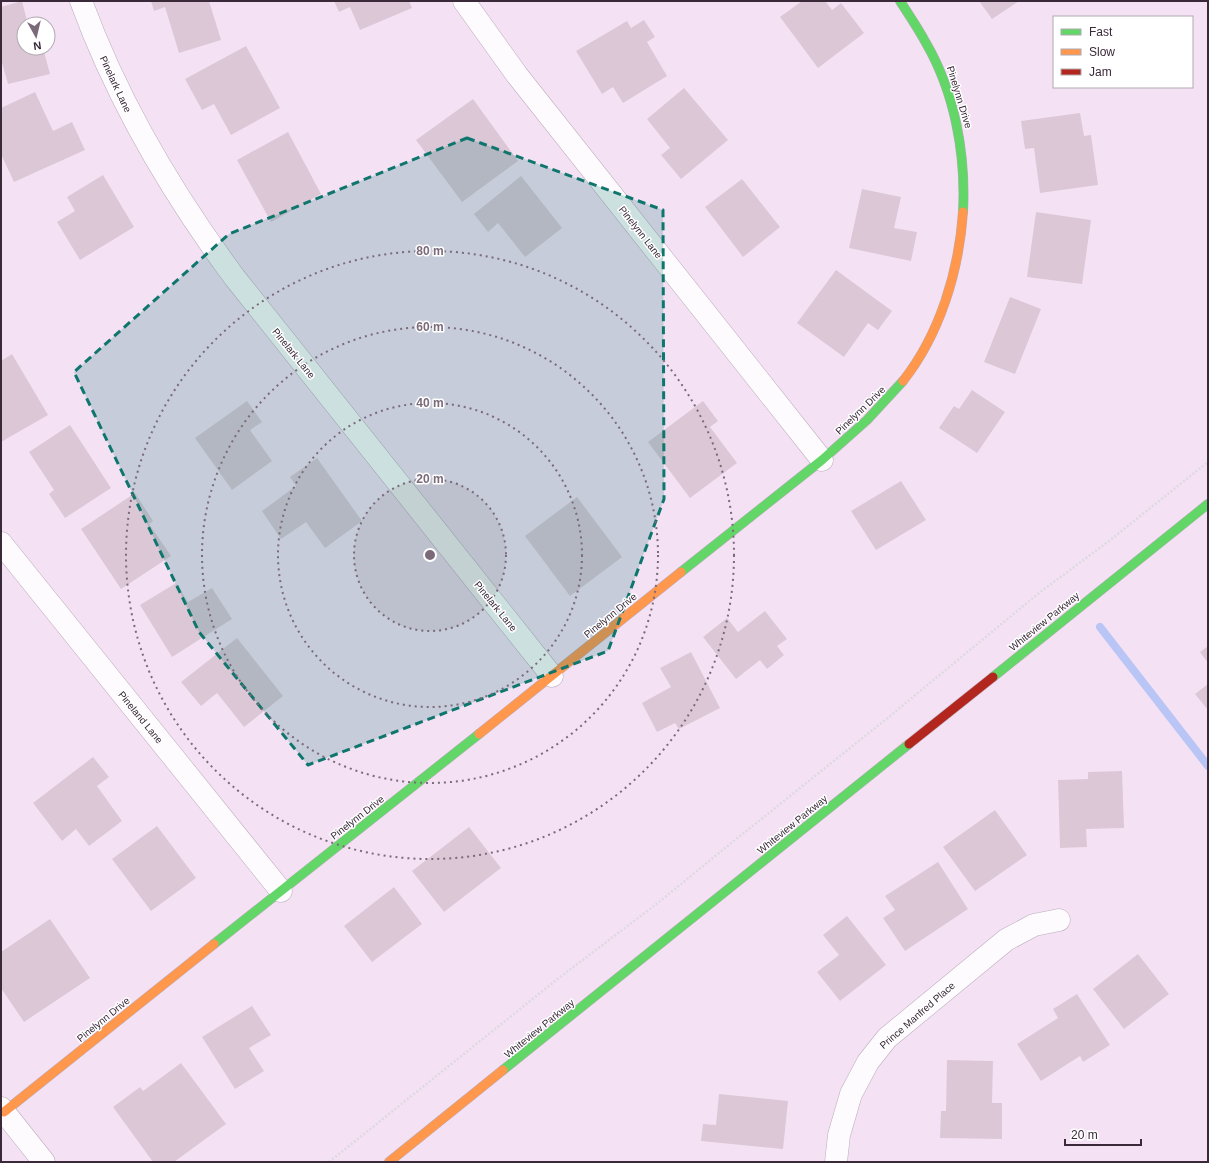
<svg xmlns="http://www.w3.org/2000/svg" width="1209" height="1163" font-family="Helvetica,sans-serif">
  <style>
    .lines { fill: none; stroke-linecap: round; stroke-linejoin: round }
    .stream { stroke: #b8c5f5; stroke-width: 8 }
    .building { fill: #dcc7d6 }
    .street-casing { stroke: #bbacbb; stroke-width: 23 }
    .fast-casing { stroke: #bbacbb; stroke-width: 10 }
    .slow-casing { stroke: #bbacbb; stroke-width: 10 }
    .jam-casing { stroke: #bbacbb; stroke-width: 10 }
    .path { stroke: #ded9de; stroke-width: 2.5; stroke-dasharray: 2 2; stroke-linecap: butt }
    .street { stroke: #fdfbfd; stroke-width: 22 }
    .fast { stroke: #63d668; stroke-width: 9 }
    .slow { stroke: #ff974d; stroke-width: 9 }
    .jam { stroke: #b3261e; stroke-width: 9 }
    .marked { fill: #0f766e; fill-opacity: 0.2; stroke: #0f766e; stroke-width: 3; stroke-dasharray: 8 5; stroke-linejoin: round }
    .ring { fill: none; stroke: #7a6a7a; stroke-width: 2; stroke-dasharray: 2 4 }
    .labels { text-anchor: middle; stroke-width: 3; stroke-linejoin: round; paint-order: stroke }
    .street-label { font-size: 10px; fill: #392939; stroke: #fff }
    .centre { fill: #7a6a7a; stroke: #fff; stroke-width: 2 }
    .ring-label { font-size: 12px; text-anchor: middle; font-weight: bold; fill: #7a6a7a; stroke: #fff; stroke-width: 3; stroke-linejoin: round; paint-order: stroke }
  </style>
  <rect width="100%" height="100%" fill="#f4e2f4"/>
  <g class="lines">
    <path class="stream" d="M1100,627L1208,766"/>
  </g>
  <path class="building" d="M22,1L27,21L36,19L37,24H24V48H43L50,74L8,84L1,59V7Z
    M151,1H209L221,40L179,53L165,7L154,11Z
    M334,1H409L412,8L360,30L350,7L339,12Z
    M802,1H825L832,10L841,3L864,33L818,68L780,17Z
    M979,1H1019L992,19Z
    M644,20L655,37L647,42L667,76L623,103L613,87L602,94L576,51L627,21L631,28Z
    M246,46L280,108L231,135L214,104L202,110L185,79Z
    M684,88L728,140L681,179L661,155L670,148L647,119Z
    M35,92L53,131L72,122L85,150L14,182L1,154V108Z
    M473,99L518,161L462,202L416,140Z
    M1080,113L1084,136L1091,135L1098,185L1040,193L1034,148L1025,149L1021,121Z
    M288,132L321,194L271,222L237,160Z
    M103,175L134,227L80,260L57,222L75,211L67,197Z
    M521,176L562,228L525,257L498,223L488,232L474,214Z
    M742,179L780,227L743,257L705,207Z
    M862,189L901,197L894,228L917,232L911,261L849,248Z
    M1036,212L1091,220L1082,284L1027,277Z
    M836,270L892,311L878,330L868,323L844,357L797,323Z
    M1010,297L1041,309L1015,374L984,362Z
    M12,354L48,415L1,442V361Z
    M972,390L1005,412L977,453L939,428L954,406L959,409Z
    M247,401L262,422L250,430L272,461L232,490L195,438Z
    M703,401L718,421L710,427L737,463L690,498L648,442Z
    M70,425L111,488L65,518L49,494L54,490L29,452Z
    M317,458L362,521L325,548L306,522L281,539L262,511L296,486L290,477Z
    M901,481L926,520L876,550L851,511Z
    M135,493L153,521L149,524L171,556L121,589L81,529Z
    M577,497L622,557L570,596L525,536Z
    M176,583L188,602L212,588L232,619L172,657L140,605Z
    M765,611L787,639L777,646L784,655L767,669L760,660L736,679L703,637L727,618L738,632Z
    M237,638L283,696L244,727L217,693L201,706L181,682Z
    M1208,646V663L1200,652Z
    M691,652L720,708L679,729L675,723L657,732L642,703L671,687L660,668Z
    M1208,684V710L1195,694Z
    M93,757L109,777L97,786L122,821L89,846L76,829L62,841L33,803Z
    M1122,771L1124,828L1086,829L1087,847L1060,848L1058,780L1088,779V772Z
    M995,810L1027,855L975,891L943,847Z
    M157,826L196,878L151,911L112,859Z
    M469,827L501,868L444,912L412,871Z
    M938,862L968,909L905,951L883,918L895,910L885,896Z
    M394,887L422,924L372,962L344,926Z
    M847,916L886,965L840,1001L817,972L839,955L823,935Z
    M50,919L90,978L24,1022L1,988V952Z
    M1138,954L1169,994L1124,1029L1093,989Z
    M1077,994L1110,1045L1083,1062L1080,1056L1041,1081L1017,1044L1058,1018L1053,1009Z
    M252,1006L271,1035L249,1048L264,1071L235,1089L202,1037Z
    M947,1060L993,1061L992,1103H1002V1139L940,1138L941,1111H946Z
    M181,1063L226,1124L174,1162H153L113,1107L140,1087L143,1091Z
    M719,1094L788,1101L783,1149L701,1141L703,1124L716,1125Z"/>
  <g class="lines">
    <defs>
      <path id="street" d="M81,1C118,102 171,192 235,278L552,676
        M464,1L517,75L822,460
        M1,543L281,891
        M1,1108L44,1162
        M836,1162L839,1135L851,1094L868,1062L887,1038L1006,940L1034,925L1059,920"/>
      <path id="fast" d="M900,1C909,15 918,28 926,43C955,93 966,155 963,212
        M681,572L822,460L867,420L903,381
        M993,677L1208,504
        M214,944L479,734
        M503,1070L909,744"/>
      <path id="slow" d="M903,381C940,334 959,271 963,212
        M479,734L681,572
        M4,1112L214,944
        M389,1162L503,1070"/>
      <path id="jam" d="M909,744L993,677"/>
    </defs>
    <use href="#street" class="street-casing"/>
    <use href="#fast" class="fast-casing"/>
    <use href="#slow" class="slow-casing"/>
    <use href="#jam" class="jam-casing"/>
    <path class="path" d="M329,1162L555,981L659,902L730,844L890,716L1039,593L1109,541L1208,462"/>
    <use href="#street" class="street"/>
    <use href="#fast" class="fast"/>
    <use href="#slow" class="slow"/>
    <use href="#jam" class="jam"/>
  </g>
  <path class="marked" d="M467,138L663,210L664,499L608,651L308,765L199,632L74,372L229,234Z"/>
  <circle cx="430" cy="555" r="76" fill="#7a6a7a" fill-opacity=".12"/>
  <g class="ring">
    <circle cx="430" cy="555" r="76"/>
    <circle cx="430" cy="555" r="152"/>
    <circle cx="430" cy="555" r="228"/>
    <circle cx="430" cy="555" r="304"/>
  </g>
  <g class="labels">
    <g class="street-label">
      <text transform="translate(116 84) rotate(65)" y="4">Pinelark Lane</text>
      <text transform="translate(960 97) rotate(73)" y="4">Pinelynn Drive</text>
      <text transform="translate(641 232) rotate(52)" y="4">Pinelynn Lane</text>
      <text transform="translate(294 353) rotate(51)" y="4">Pinelark Lane</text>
      <text transform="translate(860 410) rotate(-44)" y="4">Pinelynn Drive</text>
      <text transform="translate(496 606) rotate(51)" y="4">Pinelark Lane</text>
      <text transform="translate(610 615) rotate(-39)" y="4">Pinelynn Drive</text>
      <text transform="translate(1044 621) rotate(-39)" y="4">Whiteview Parkway</text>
      <text transform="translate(141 717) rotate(51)" y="4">Pineland Lane</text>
      <text transform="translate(357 817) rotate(-38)" y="4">Pinelynn Drive</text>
      <text transform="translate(792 824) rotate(-39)" y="4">Whiteview Parkway</text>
      <text transform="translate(917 1015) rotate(-41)" y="4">Prince Manfred Place</text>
      <text transform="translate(103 1019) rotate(-39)" y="4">Pinelynn Drive</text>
      <text transform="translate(539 1028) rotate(-39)" y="4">Whiteview Parkway</text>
    </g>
  </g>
  <circle cx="430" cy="555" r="6" class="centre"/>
  <g class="ring-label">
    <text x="430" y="255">80 m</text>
    <text x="430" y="331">60 m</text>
    <text x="430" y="407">40 m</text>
    <text x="430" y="483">20 m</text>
  </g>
  <rect width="1209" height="1163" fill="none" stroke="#392939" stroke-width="4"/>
  <rect x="1053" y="16" width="140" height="72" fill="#ffffff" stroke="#b0a9b0"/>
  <rect x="1061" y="29" width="20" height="6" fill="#63d668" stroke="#b0a9b0"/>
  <text x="1089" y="36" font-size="12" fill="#392939">Fast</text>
  <rect x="1061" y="49" width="20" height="6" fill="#ff974d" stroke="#b0a9b0"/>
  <text x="1089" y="56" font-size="12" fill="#392939">Slow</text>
  <rect x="1061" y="69" width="20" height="6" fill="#b3261e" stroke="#b0a9b0"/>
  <text x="1089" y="76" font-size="12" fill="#392939">Jam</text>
  <g transform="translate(36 36) rotate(172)"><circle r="19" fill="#ffffff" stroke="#b0a9b0"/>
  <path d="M0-3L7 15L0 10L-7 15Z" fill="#7a6a7a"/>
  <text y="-6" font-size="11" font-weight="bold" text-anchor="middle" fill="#392939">N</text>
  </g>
  <path d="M1065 1139v6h76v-6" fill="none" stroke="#392939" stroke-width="2"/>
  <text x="1071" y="1139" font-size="12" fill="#392939" stroke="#ffffff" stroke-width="3" paint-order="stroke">20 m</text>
</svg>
